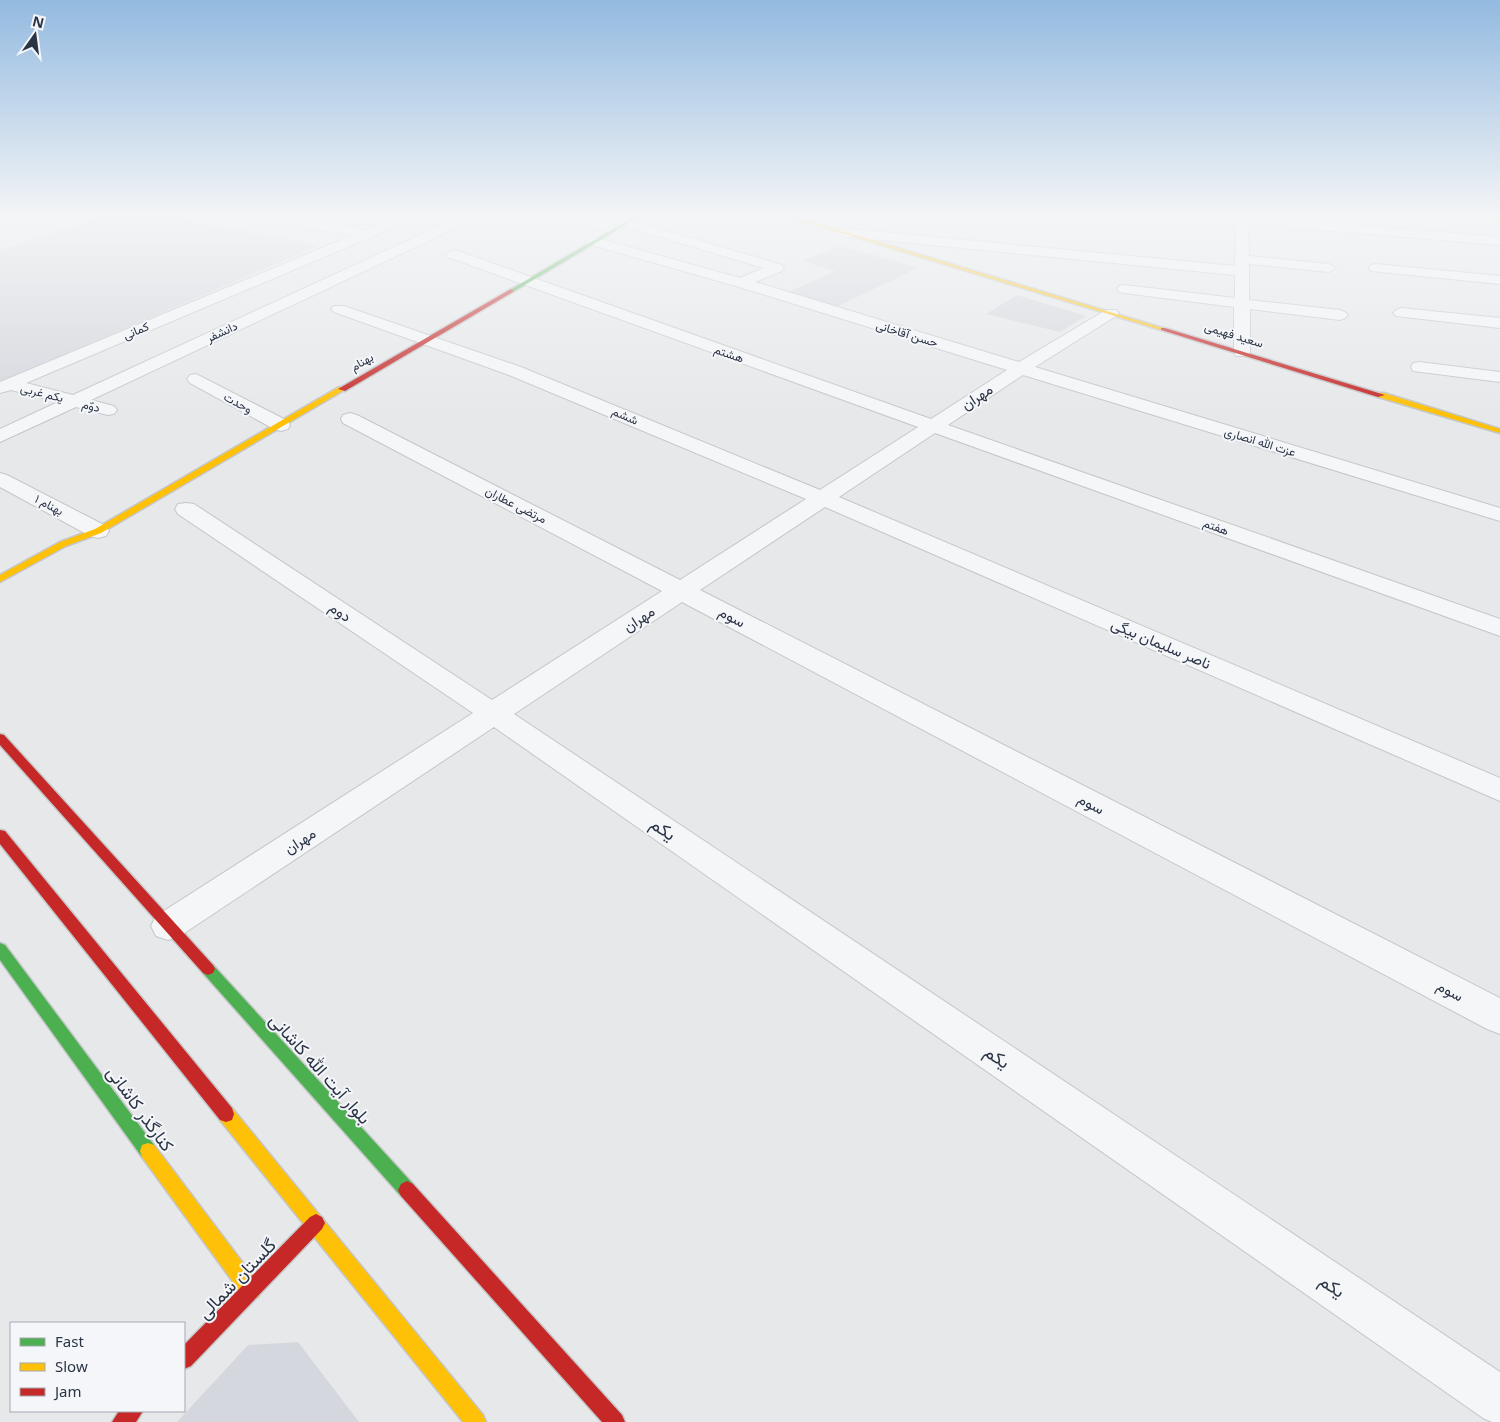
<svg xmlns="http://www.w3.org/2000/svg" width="1500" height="1422" font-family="'Noto Sans',Vazirmatn,sans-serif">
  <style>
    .built { fill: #d4d7dd }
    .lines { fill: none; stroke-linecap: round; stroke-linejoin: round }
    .street-casing { stroke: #c4c6c8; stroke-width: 2 }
    .fast-casing { stroke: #c4c6c8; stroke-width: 3 }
    .slow-casing { stroke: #c4c6c8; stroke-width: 3 }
    .jam-casing { stroke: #c4c6c8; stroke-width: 3 }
    .street { fill: #f5f6f7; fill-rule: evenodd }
    .fast { fill: #4caf50; fill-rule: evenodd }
    .slow { fill: #ffc107; fill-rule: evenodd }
    .jam { fill: #c62828; fill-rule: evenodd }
    .labels { text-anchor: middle; stroke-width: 4; stroke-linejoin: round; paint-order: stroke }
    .far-street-label { font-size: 12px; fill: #2b3445; stroke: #f4f6f9 }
    .street-label { font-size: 15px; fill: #2b3445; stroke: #f4f6f9 }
    .near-street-label { font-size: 18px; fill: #2b3445; stroke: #f4f6f9 }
  </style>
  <rect width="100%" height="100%" fill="#e6e8ea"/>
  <path class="built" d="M106,216H172L318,246L0,382V250Z
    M839,246L870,254L918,268L836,307L789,292L835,271L803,261Z
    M1017,295L1086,316L1060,332L986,314Z
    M298,1342L359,1422H177L248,1345Z"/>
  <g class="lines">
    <defs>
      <path id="street" d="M255,216H285L358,228L364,231L399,216H416L414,219L26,383L73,395L461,216H477L475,219L91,400L114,406L117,410L114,414L108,415L76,407L0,442V429L58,402L11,390L0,393V382L353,235L261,220Z
        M558,216H579L620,227L621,230L615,234L560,219Z
        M819,216H833L820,228H812L810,225Z
        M1190,216H1243L1500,237V245L1248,224L1249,256L1329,264L1336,268L1329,272L1249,264V300L1340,310L1345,312L1348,315L1345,318L1340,320L1250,309V352L1248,356H1236L1234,352V307L1124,293L1119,292L1117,289L1119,286L1124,285L1235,298V275L840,236L834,232L840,228L1235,266L1236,223L1196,220Z
        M627,219L782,265L784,268L782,271L755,282L1019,362L1106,310H1116L1119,313L1116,316L1035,367L1500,508V521L1023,375L948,425L1500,619V636L935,433L839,497L1500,778V801L825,507L700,590L1500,998V1034L1487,1029L682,602L514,714L1500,1372V1422H1492L1483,1418L494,727L180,936L168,940L156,936L151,926L156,916L473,713L178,514L175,509L178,504L186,503L194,504L492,700L662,591L343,423L341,419L343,415L350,413L357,415L680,580L806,499L509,375L334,312L331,309L334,306H344L521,367L820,490L918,427L448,257L446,254L453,250L458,251L931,419L1007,370L736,286L588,244L586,241L593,237L740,278L764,268L623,226L621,223L623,220Z
        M1376,264L1500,276V284L1371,271L1369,268L1371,265Z
        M1401,308L1500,318V328L1396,316L1393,313L1396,310Z
        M1419,362L1500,372V382L1413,371L1411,367L1413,363Z
        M196,374L288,421L290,425L288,429L281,431L274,429L190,383L187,379L190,375Z
        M0,473L7,475L106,526L109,531L106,536L98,538L90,536L0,487Z"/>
      <path id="fast" d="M635,216H641L513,292L508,291Z
        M0,943L5,945L154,1145L156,1151L154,1157L148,1159L142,1157L0,960Z
        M208,963L213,965L413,1184L416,1190L413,1196L407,1199L401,1196L203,973L201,969L203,965Z"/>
      <path id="slow" d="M785,216H793L1166,329L1161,330Z
        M339,387L346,389L101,533L66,546L0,582V575L60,542L95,529Z
        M1378,393H1384L1500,429V433L1378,397Z
        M226,1106L232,1108L483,1415L486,1422H463L220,1120L218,1114L220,1108Z
        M148,1143L154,1145L258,1283L260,1290L258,1297L251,1299L244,1297L142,1157L140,1151L142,1145Z"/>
      <path id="jam" d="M1496,216H1500V221L1498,220Z
        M511,289L513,290V292L345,391L338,389Z
        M1161,328H1165L1385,395L1378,397L1161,330Z
        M0,734L4,735L213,965L215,969L213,973L208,975L203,973L0,745Z
        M0,830L5,831L232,1108L234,1114L232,1120L226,1122L220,1120L0,844Z
        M407,1181L413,1184L622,1415L625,1422H602L401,1196L398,1190L401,1184Z
        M316,1214L322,1217L325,1223L322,1229L191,1366L184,1369V1345L310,1217Z
        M119,1411H143L136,1422H112Z"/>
    </defs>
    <use href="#street" class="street-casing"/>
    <use href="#fast" class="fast-casing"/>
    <use href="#slow" class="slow-casing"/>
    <use href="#jam" class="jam-casing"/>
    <use href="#street" class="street"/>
    <use href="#fast" class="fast"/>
    <use href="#slow" class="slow"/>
    <use href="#jam" class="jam"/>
  </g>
  <linearGradient id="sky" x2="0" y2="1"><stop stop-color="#93bae0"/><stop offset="0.52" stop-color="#f4f5f6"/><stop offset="1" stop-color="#f4f5f6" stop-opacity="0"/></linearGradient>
  <rect width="1500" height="415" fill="url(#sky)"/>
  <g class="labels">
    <g class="far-street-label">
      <text transform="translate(136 331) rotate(-23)" y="4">کمانی</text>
      <text transform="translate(222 332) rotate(-25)" y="4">دانشفر</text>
      <text transform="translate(907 334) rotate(17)" y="4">حسن آقاخانی</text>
      <text transform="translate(1234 335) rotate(17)" y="4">سعید فهیمی</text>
      <text transform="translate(729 354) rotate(19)" y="4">هشتم</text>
      <text transform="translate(362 362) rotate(-30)" y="4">بهنام</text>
      <text transform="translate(42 393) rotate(14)" y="4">یکم غربی</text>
      <text transform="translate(238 403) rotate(29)" y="4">وحدت</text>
      <text transform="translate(91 406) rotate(14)" y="4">دوّم</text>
      <text transform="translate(625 416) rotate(23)" y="4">ششم</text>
      <text transform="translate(1260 442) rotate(17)" y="4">عزت الله انصاری</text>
      <text transform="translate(49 505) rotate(28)" y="4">بهنام ۱</text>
      <text transform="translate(516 505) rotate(27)" y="4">مرتضی عطاران</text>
      <text transform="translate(1216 527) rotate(20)" y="4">هفتم</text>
    </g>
    <g class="street-label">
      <text transform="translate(977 397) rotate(-33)" y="5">مهران</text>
      <text transform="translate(340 612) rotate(34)" y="5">دوم</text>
      <text transform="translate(732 617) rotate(28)" y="5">سوم</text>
      <text transform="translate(639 619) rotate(-33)" y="5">مهران</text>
      <text transform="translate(1161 644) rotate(23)" y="5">ناصر سلیمان بیگی</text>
      <text transform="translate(1091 804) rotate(28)" y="5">سوم</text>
      <text transform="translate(300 841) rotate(-33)" y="5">مهران</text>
      <text transform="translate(1450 991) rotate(28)" y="5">سوم</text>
    </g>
    <g class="near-street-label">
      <text transform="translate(663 829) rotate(34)" y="6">یکم</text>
      <text transform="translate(997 1057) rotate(34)" y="6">یکم</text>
      <text transform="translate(320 1069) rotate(48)" y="6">بلوار آیت الله کاشانی</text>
      <text transform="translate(140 1109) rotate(54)" y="6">کنارگذر کاشانی</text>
      <text transform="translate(237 1279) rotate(-46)" y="6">گلستان شمالی</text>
      <text transform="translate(1332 1286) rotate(34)" y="6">یکم</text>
    </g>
  </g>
  <rect x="10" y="1322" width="175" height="90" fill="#f4f6f9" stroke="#a4a8b1"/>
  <rect x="20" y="1338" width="25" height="8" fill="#4caf50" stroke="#a4a8b1"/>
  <text x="55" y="1347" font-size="15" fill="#2b3445">Fast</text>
  <rect x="20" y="1363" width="25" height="8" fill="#ffc107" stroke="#a4a8b1"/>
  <text x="55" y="1372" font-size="15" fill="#2b3445">Slow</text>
  <rect x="20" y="1388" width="25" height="8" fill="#c62828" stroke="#a4a8b1"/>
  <text x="55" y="1397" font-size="15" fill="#2b3445">Jam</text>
  <g transform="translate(35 35) rotate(14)" stroke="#f4f6f9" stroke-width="4" paint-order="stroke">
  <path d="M0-4L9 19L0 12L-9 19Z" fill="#2b3445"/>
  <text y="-8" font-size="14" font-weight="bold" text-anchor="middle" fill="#2b3445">N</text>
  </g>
</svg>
